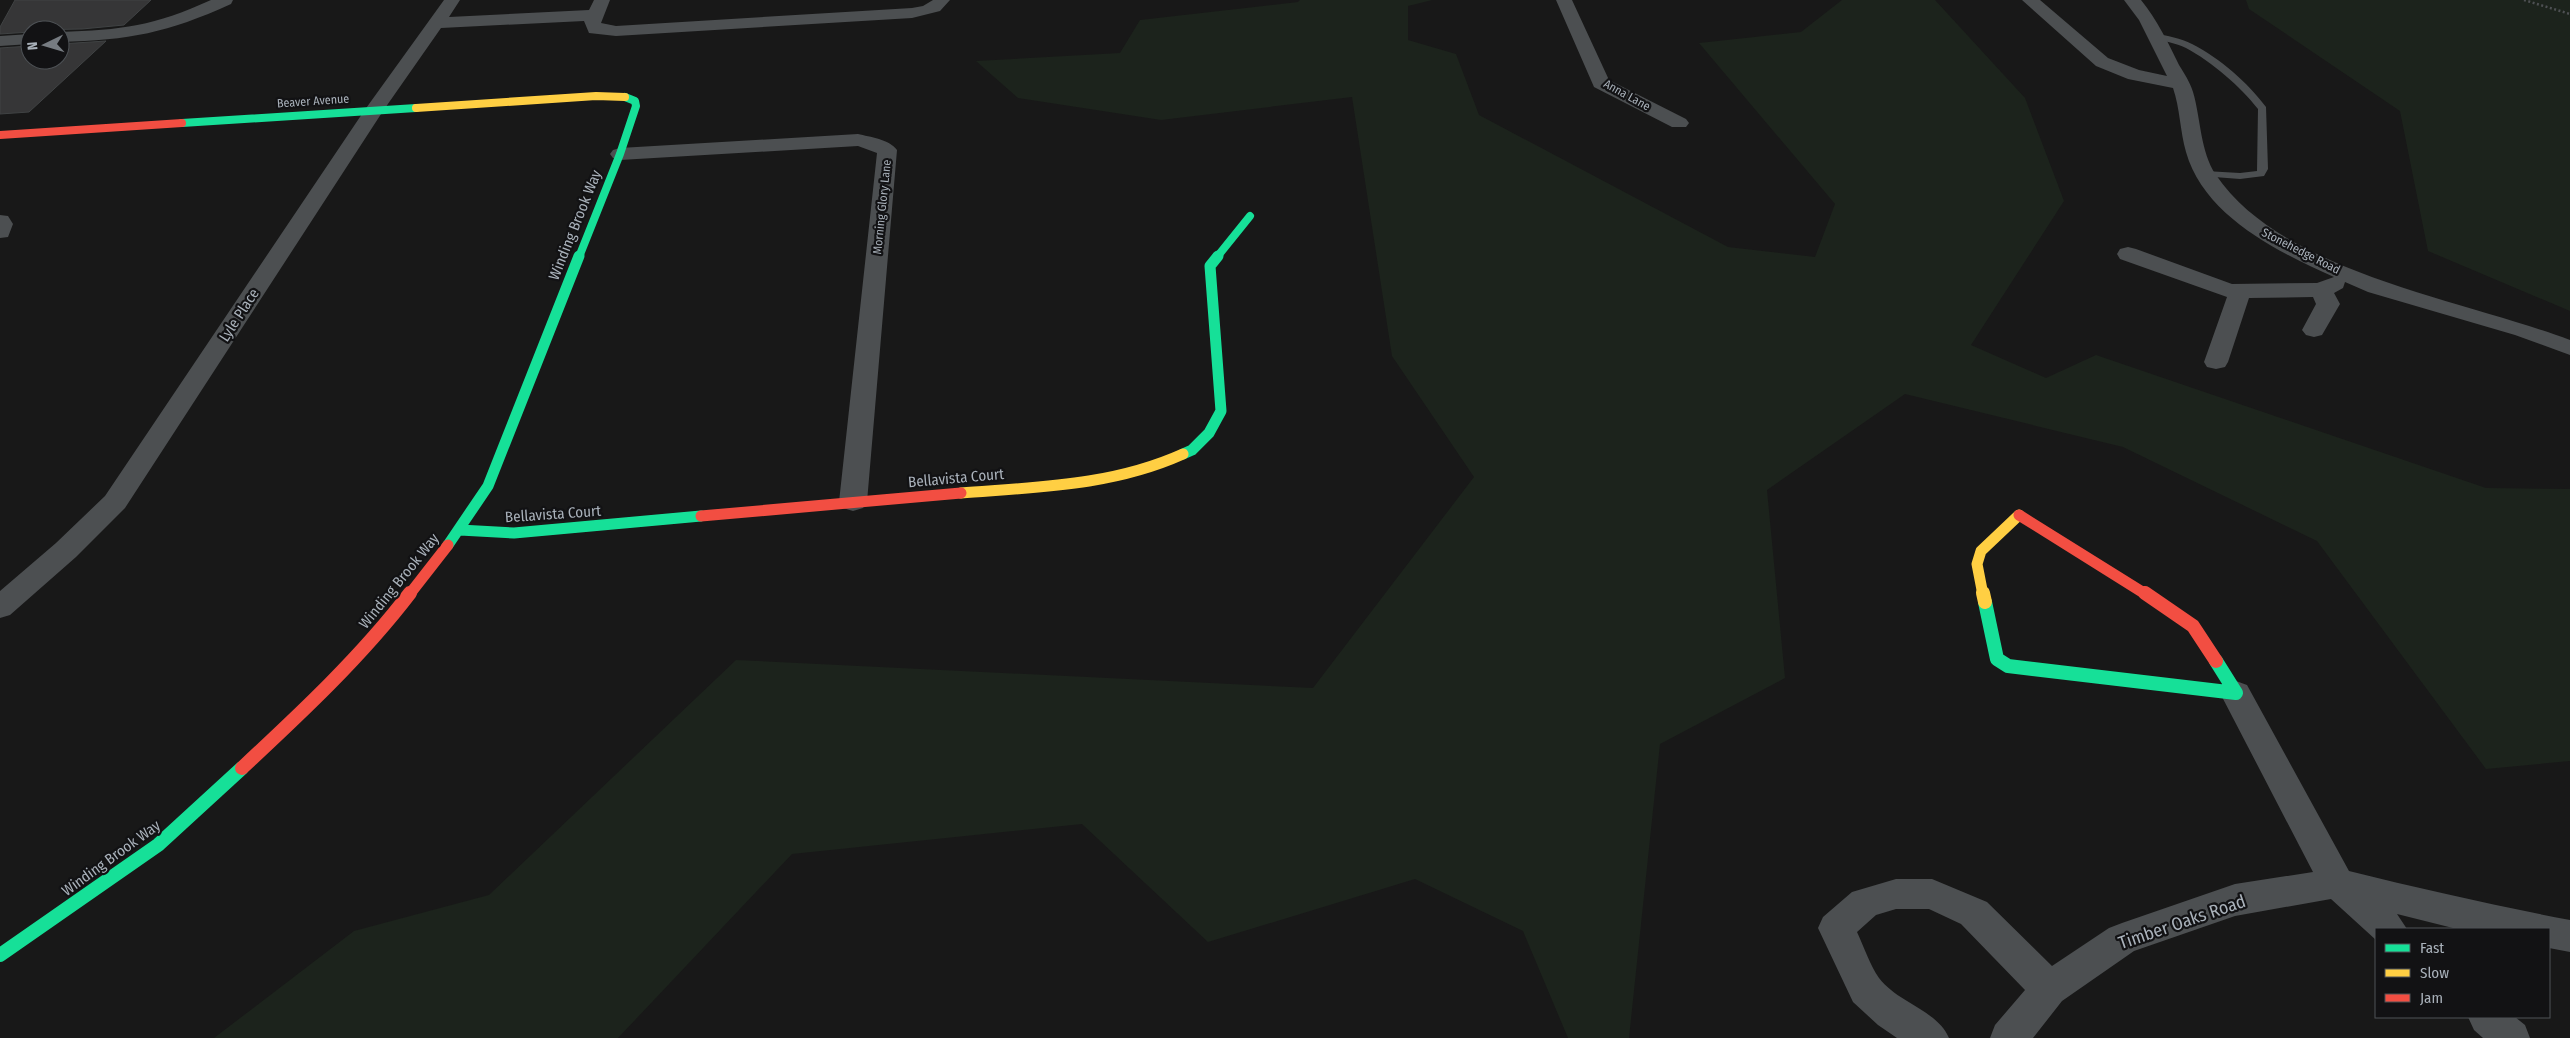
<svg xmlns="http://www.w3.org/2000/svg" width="2570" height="1038" font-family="'Fira Sans Condensed',sans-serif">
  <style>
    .green { fill: #1c231c }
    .building { fill: #363637; stroke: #404344 }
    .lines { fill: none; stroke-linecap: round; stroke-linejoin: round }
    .path { stroke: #4e5053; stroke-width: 2.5; stroke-dasharray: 2 2.5; stroke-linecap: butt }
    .lane { fill: #4c4f51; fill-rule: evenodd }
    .street { fill: #4c4f51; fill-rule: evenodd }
    .fast-far2 { stroke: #16e098; stroke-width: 8 }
    .fast-far1 { stroke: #16e098; stroke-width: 11 }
    .fast { stroke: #16e098; stroke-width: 14 }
    .slow-far2 { stroke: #ffcf43; stroke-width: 8 }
    .slow-far1 { stroke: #ffcf43; stroke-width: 11 }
    .slow { stroke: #ffcf43; stroke-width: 14 }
    .jam-far2 { stroke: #f24e42; stroke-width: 8 }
    .jam-far1 { stroke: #f24e42; stroke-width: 11 }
    .jam { stroke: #f24e42; stroke-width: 14 }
    .labels { text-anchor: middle; stroke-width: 4.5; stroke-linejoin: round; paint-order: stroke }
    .far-street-label { font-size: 12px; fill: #a9b1ba; stroke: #121214 }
    .street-label { font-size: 15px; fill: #a9b1ba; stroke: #121214 }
    .near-street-label { font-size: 18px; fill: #a9b1ba; stroke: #121214 }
  </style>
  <rect width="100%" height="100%" fill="#181818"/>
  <path class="green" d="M1300,0H1432L1408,6V40L1456,54L1479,115L1728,247L1815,257L1835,204L1699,43L1801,32L1842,0H1935L2025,98L2064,201L1971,345L2046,378L2096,355L2486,488L2570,489V761L2486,769L2317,541L2123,447L1905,394L1767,490L1785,678L1660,744L1629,1038H1568L1523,931L1415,879L1208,942L1082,824L792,854L618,1038H214L354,931L489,895L736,660L1313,688L1474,477L1392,356L1352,97L1161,120L1018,98L976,61L1120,53L1140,20L1298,2Z
    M2246,0H2570V311L2428,251L2400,111L2249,9Z"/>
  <path class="building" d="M15,0H151L124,25L82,29L30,30V32L0,34V27Z
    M106,41L29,112L0,114V48L30,46V60H60V44Z"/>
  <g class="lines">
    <path class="path" d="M2524,0L2570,14"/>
    <path class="lane" d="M2155,33C2167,36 2181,38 2192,44C2220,58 2248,83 2266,107L2268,169L2264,176L2240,179L2201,176V172L2205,171L2240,173L2257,171L2258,109C2240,86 2212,62 2186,48C2176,43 2163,41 2152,38L2151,36Z"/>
    <path class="street" d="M211,0H233L231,4C167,33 130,40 60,42V32C122,30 154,26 211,0Z
      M444,0H460L449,17L589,10L594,0H610L601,23L616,26L912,8L923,6L933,0H950L940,11L912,18L616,36L589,33L584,21L441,28L383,111L125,508L76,557L10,615L0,618V591L56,543L105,496L364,111Z
      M1556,0H1572L1609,80L1686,119L1689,123L1686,127H1672L1594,87Z
      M2022,0H2040L2108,58L2139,70L2167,76L2139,20L2124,0H2141C2157,20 2168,42 2179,65C2184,73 2190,82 2193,92C2201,119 2200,151 2216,175C2282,273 2465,300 2570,340V355L2515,335L2368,292L2345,282L2343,288L2334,293L2340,304L2322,335L2314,337L2306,335L2302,330L2316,304L2313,297L2249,298L2228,362L2225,367L2216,369L2207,367L2204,362L2227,297L2120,259L2117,254L2120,249L2128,247L2136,249L2232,284L2317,283L2334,277C2278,252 2204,216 2186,152C2180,131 2180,108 2173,88L2128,79L2096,66Z
      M30,34V44L0,46V36Z
      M858,134C870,137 889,139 897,150L867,502L863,508L853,511L843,508L839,502L877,153L858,146L620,160L613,158L610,154L613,150L620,148Z
      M0,215L8,216L13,224L8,237L0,238Z
      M2236,681L2247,685L2349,871C2422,889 2496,906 2570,920V952L2549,948V929H2457L2397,914L2407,929H2376V940L2331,899L2235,916L2134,951L2062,1001L2033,1038H1990L1995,1025L2025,990L1961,924L1929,909H1896L1876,915L1857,932C1864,947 1870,965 1879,978C1898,1003 1937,1010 1949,1038H1897L1878,1025L1853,1002L1818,928L1823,917L1852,892L1896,879H1932L1987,902L2052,966L2109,928L2122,923L2235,884L2313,872L2220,693L2225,685Z
      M2468,1017H2515L2525,1025L2530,1038H2483L2474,1030Z"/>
    <path class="fast-far2" d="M182,123L416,108
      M579,257L620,154L636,106L635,101L625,97
      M1217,257L1250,216"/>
    <path class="fast-far1" d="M1183,454L1192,450L1209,433L1221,411L1210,266L1218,256
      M460,530L514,533L701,516
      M448,545L488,486L579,256"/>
    <path class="fast" d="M1985,602L1997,659L2008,666L2236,693L2216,661
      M0,955L158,845L242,768"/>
    <path class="slow-far2" d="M416,108L596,96L625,97"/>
    <path class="slow-far1" d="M961,493C1037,487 1112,486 1183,454
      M1983,595L1977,564L1981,551L2019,515"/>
    <path class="slow" d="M1983,593L1985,602"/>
    <path class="jam-far2" d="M0,135L182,123"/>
    <path class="jam-far1" d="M2019,515L2147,595
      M701,516L961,493
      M409,595L448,545"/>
    <path class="jam" d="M2145,593L2193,626L2216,661
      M242,768C301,713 361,657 410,593"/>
  </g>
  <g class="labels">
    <g class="far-street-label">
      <text transform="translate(1627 95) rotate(29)" y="4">Anna Lane</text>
      <text transform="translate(313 101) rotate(-4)" y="4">Beaver Avenue</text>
      <text transform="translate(882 207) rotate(-84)" y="4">Morning Glory Lane</text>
      <text transform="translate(2301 251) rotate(27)" y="4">Stonehedge Road</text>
    </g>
    <g class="street-label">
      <text transform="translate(575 225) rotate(-68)" y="5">Winding Brook Way</text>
      <text transform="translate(239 315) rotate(-57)" y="5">Lyle Place</text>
      <text transform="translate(956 478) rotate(-5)" y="5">Bellavista Court</text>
      <text transform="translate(553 514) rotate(-4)" y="5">Bellavista Court</text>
      <text transform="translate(399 581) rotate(-51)" y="5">Winding Brook Way</text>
      <text transform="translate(111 858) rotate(-36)" y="5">Winding Brook Way</text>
    </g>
    <g class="near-street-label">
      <text transform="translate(2182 922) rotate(-19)" y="6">Timber Oaks Road</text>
    </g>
  </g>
  <rect x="2375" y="928" width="175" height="90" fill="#121214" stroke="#4e5256"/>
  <rect x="2385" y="944" width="25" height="8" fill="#16e098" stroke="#4e5256"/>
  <text x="2420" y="953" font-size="15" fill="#a9b1ba">Fast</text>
  <rect x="2385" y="969" width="25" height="8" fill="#ffcf43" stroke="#4e5256"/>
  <text x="2420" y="978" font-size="15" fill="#a9b1ba">Slow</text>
  <rect x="2385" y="994" width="25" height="8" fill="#f24e42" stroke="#4e5256"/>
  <text x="2420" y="1003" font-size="15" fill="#a9b1ba">Jam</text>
  <g transform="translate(45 45) rotate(265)"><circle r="24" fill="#121214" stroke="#4e5256"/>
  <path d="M0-4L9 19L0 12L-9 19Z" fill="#767b81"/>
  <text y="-8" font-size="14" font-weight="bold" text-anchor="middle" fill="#a9b1ba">N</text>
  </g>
</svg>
